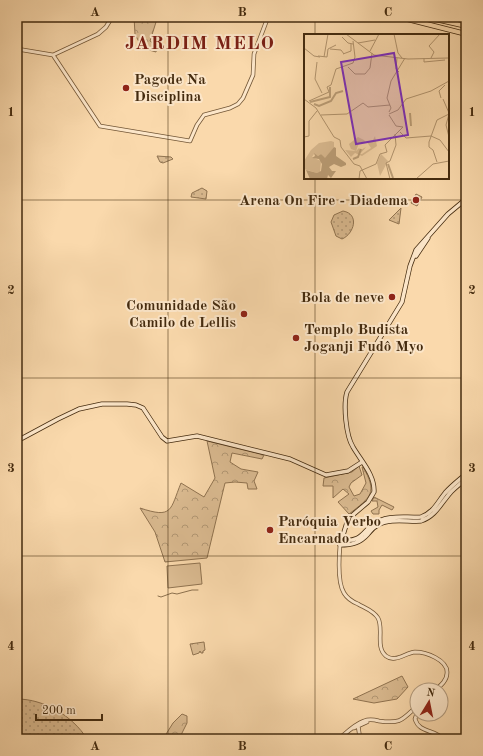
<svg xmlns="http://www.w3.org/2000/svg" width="483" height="756" font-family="'Old Standard TT',serif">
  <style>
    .green { fill: url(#green-dots); stroke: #907350 }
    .forest { fill: url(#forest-crowns); stroke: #907350 }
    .pitch { fill: #dbbb91; stroke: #907350 }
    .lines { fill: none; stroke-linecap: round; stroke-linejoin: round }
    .stream { stroke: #8c704d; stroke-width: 1 }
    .tertiary-casing { stroke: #725636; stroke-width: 4.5 }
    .secondary-casing { stroke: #442b0f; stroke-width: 5 }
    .primary-casing { stroke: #442b0f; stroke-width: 5.5 }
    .tertiary { stroke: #fce6c9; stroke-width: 3 }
    .secondary { stroke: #fce6c9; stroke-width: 3.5 }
    .primary { stroke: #fad9ac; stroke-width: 4 }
    .grid { fill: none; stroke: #442b0f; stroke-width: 1; stroke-opacity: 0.55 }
    .poi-dot { fill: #8f2418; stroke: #fce6c9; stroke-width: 1.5 }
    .labels { text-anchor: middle; stroke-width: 4; stroke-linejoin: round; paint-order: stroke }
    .poi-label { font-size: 15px; font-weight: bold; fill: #442b0f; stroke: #fce6c9; text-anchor: start }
    .district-label { font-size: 19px; font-weight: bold; letter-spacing: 1px; fill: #7a1f14; stroke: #fce6c9 }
    .inset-river { fill: none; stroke: #bc9e77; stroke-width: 2 }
    .inset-road { fill: none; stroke: #b1936d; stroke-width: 1 }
    .view { fill: #7b2cbf; fill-opacity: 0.15; stroke: #7b2cbf; stroke-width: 2 }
    .inset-edge { fill: none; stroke: #442b0f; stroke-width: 2 }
    .neatline { fill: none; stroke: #442b0f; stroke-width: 1.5 }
    .grid-label { font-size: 13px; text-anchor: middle; font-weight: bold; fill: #442b0f }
  </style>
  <defs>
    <pattern id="green-dots" width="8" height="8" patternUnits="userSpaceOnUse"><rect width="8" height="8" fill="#dbbb91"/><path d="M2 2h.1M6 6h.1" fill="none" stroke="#b39875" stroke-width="1.8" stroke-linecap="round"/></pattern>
    <pattern id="forest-crowns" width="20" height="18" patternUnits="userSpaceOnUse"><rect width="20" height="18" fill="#dbbb91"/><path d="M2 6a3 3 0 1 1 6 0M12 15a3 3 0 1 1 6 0" fill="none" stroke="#b39875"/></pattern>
  </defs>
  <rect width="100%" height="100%" fill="#fad9ac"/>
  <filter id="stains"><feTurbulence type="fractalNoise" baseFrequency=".005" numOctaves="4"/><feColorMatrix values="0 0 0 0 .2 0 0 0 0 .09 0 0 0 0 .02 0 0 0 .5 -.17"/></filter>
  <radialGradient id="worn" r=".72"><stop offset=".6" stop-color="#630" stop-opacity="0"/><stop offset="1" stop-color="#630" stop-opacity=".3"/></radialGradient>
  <path class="green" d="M157,156L171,157L173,159L163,163L160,162Z
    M202,188L207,191L206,199L191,197L192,193Z
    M401,208L399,224L389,220Z
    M343,211C360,214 354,234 342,239L336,236L331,222L334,215Z
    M17,699C44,699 73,716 87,739H17Z"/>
  <path class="forest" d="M134,17H154L157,19L150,41L157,46L156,52L142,48L135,34Z
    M207,441L264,455L262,459L232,453L230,462L241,469L258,472L254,481L257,489H248L247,483L235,482L225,483L207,558L165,562L155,532L140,508C173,519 170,510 181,483L204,497L215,478Z
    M359,466L362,475L351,483L349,487L354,496L360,494L366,483L362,467H363C378,493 371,497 349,514L338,502L349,494L343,489L333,498V486H323L324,478L352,472Z
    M374,497L394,507L392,510L382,505L379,510V514H373L371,511L378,507L377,501H372Z
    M204,642L205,650L203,651V653H201L200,651L199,653L193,655L190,644Z
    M402,676L408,687L397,699L374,703L353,699Z
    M182,714L187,716V723L179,739H163L173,723Z"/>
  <path class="pitch" d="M416,194L422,197L417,206L411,203Z
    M200,563L202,584L168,588L167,566Z"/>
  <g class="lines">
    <path class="stream" d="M158,596L161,597L172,593L177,594L192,590H198"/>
    <defs>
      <path id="tertiary" d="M17,49L53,55L98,34L106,27L112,17
        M53,55L100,126L190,141L197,125L204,115L230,108L238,104L243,98L253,75L254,54L268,17
        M340,545C339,557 337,582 344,593C347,598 353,602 358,604C365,608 374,611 378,618C384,629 375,647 386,656C395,663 405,653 415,652C426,652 448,660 447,673C447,681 440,686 435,690
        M417,713L415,719C419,733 434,729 443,739
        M358,725L360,739
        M354,728L367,722
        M339,739C346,733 355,724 364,721C369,719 375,720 379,721C401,724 402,720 417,706"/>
      <path id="secondary" d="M466,199L448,214L416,250L410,266L402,302L347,392C343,405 346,436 353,447C361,461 375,475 374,492L368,502L348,519L340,545C352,545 360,543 368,534C371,530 374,527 378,525C390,518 408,522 421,521C436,516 441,503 451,492C456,487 461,483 466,479
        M416,256L428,238
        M17,441L58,419L79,409L102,404H127L136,405L143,408L162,437L167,441L197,436L290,459L326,475L348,471L362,462
        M341,540C366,543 362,527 381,520C393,515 408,518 421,517C434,512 437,503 445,493C451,486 459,480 466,474"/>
      <path id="primary" d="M399,17L466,34
        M426,17L466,26"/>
    </defs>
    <use href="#tertiary" class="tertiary-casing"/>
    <use href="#secondary" class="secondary-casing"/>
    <use href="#primary" class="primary-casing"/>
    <use href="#tertiary" class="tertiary"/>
    <use href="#secondary" class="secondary"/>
    <use href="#primary" class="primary"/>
  </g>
  <path class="grid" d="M168,17V739M315,17V35M315,178V739M17,200H466M17,378H466M17,556H466"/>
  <g class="poi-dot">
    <circle cx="126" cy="88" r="4"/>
    <circle cx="416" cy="200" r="4"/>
    <circle cx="392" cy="297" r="4"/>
    <circle cx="244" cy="314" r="4"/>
    <circle cx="296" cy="338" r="4"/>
    <circle cx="270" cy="530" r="4"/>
  </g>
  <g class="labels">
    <g class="poi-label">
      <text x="134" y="84">Pagode Na<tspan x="134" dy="17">Disciplina</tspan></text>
      <text x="408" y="205" text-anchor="end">Arena On Fire - Diadema</text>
      <text x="384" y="302" text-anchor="end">Bola de neve</text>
      <text x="236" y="310" text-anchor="end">Comunidade São<tspan x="236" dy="17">Camilo de Lellis</tspan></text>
      <text x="304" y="334">Templo Budista<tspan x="304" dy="17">Joganji Fudô Myo</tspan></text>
      <text x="278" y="526">Paróquia Verbo<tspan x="278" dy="17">Encarnado</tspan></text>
    </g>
    <g class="district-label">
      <text x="200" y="49">JARDIM MELO</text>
    </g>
  </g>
  <g transform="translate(304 34)">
    <rect width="145" height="145" fill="#fad9ac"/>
    <path d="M54,103L60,106L62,109H55L52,117L47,115L45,110ZM27,107L30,108V113L22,124H19L17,120L14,122L10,120L8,123L17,127L16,138L13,139L0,135V127L7,116L15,109Z" fill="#dbbb91"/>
    <path d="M71,102L73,112L58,122L51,119L47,123L41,116L52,117L55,114L57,116L62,113L56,120H58L67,114L63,108L69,106ZM77,120L84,127L76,142L73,129Z" fill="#dbbb91"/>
    <path d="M30,113L32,114V122L42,129V131L37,133L30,130L25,133L28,137H32L27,144L24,141L23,145H6L2,136L13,139L17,137L18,130L15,125L8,124L11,122L10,119L14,122L17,120L21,124Z" fill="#bc9e77"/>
    <path class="inset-river" d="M6,68L26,63V53M10,70L15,72L27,67L32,59L39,57M106,79L107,92M49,125L54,123L57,115M84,130L89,144"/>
    <path class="inset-road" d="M42,0L70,21L104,25L144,24M90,0L94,19L98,24M38,3L44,9L49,10M54,9L71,6M0,14L10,22L16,23M26,15L37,16L40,20M66,17L75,0M39,20L47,17V10M14,22L23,23L24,15L32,11M20,23L24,0M93,24L92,35L95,38M120,24V28L141,26M127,24L130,18L125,12L136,0M44,33L51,40H61L66,34L68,19M11,45L13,28M11,45L18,59M137,64L135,57L141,51M0,65L12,74L30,103L36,106L37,113L50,130L56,132L63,145M139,65L145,79M5,67L25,58L23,53L27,51L32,35L49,29L51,23L49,7M85,78L87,74L83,64L87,47L101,24M85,80L94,76L102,65L127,57L145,47M145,80L142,91L145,103M17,81L43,80L59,69L64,73L86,71M96,98L102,104L127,102L136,106L145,118M0,103L5,102V87L13,77M133,128L129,116L125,113V108L133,86L145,80M55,145L56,137L72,130L76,120L83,118L81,111L99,93L92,92L85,81M86,145L82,129L86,127L92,111L91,100M112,145L129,130L145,127"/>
    <path class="view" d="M90,19L104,101L52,110L37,28Z"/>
    <rect width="145" height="145" class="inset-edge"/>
  </g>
  <rect width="483" height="756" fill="none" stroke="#fad9ac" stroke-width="44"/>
  <g transform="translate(429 702) rotate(10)"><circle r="19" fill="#fce6c9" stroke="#b29b7f"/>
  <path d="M0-3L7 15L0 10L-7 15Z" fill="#8f2418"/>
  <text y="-6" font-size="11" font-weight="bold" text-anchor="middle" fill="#442b0f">N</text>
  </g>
  <path d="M36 714v6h66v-6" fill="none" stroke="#442b0f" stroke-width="2"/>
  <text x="42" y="714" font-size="12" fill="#442b0f" stroke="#fce6c9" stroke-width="3" paint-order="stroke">200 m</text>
  <rect x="22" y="22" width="439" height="712" class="neatline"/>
  <g class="grid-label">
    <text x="95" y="16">A</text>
    <text x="242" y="16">B</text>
    <text x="388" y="16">C</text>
    <text x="11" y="116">1</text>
    <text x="472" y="116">1</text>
    <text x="11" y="294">2</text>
    <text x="472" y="294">2</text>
    <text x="11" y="472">3</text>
    <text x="472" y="472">3</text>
    <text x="11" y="650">4</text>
    <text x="472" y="650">4</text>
    <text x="95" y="750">A</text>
    <text x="242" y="750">B</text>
    <text x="388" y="750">C</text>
  </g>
  <rect width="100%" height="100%" filter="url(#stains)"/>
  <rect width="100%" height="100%" fill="url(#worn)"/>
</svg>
